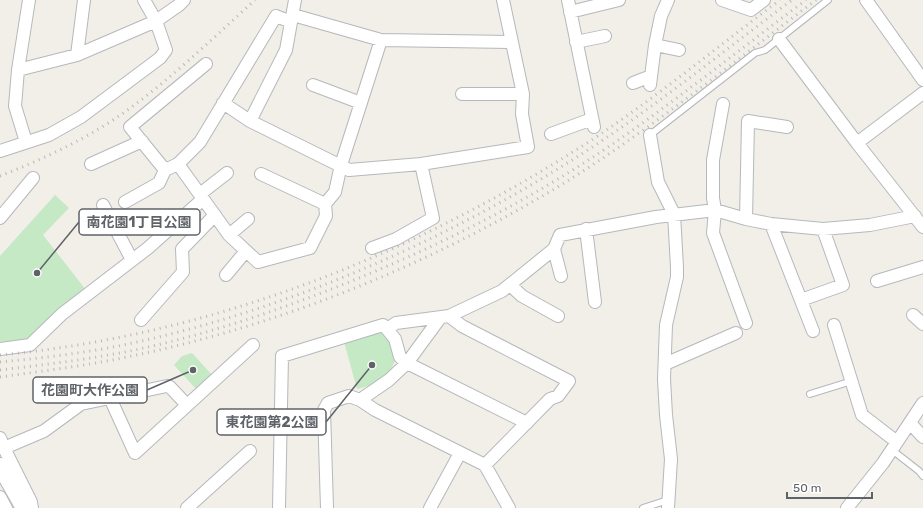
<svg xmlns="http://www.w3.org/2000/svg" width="923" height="508" font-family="Rubik,'Noto Sans JP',sans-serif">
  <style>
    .green { fill: #c5e8c5 }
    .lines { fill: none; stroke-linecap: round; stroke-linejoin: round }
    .service-casing { stroke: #b5b8bc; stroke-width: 8 }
    .minor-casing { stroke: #b5b8bc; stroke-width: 14 }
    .tertiary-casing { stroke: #b5b8bc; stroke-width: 18 }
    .service { stroke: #fff; stroke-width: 6 }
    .minor { stroke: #fff; stroke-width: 12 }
    .tertiary { stroke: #fff; stroke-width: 16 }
    .rail { stroke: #b6b7b8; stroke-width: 3; stroke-dasharray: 1 5; stroke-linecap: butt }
    .leader { fill: none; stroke: #5f6368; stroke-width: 1.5 }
    .callout-dot { fill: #5f6368; stroke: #fff; stroke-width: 1.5 }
    .callout { fill: #fff; stroke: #5f6368; stroke-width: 1.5 }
    .callout-label { font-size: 14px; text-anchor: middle; font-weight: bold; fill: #5f6368 }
  </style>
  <rect width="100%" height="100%" fill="#f1efe8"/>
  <path class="green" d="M55,195L69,208L43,235L86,290L31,339L0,342V256Z
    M381,332L392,340L397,356C386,382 385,382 357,389L344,342Z
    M192,353L212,375L196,389L174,365L182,356Z"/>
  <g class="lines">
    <defs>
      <path id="service" d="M650,135L755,53L765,50L828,0
        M810,394L852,381
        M892,450L919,471L923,476
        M643,508L668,500"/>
      <path id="minor" d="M568,0L594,127
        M722,0L751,10L764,0
        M866,0L923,80
        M570,12L619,0
        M293,15L381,40L511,42
        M779,39L857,143L923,227
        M576,42L605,36
        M655,45L679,50
        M77,55L84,0
        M18,70L77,55L156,21L179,5L184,0
        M633,83L651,76
        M313,85L361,103
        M650,85L655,45L661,16L668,0
        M462,94H523
        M223,103L250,121L349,170L421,164L528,147L522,114L523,94L503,0
        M723,104L713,160V198L715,210L713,233L746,323
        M250,121L286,50L295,0
        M551,134L592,119
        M650,135L658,182L674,214L677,267V277L666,325L664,379L666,415L671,459L668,508
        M26,142L15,106L18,70L29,0
        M857,143L923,93
        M0,151L49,135L81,117L160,58L166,50L156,21L144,0
        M91,164L142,141
        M178,164L229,235L258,262L310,248L326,216L325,204L335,192L341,165L381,40
        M165,170L130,127L206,64
        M261,174L325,204
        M200,194L227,173
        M125,202L159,183L165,170L178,164L200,142L276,16L291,22
        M103,205L132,260
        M0,218L33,178
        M746,219L748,121L787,127
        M771,224L813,331
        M586,229L595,302
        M229,235L248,219
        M372,248L396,239L433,218L421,164
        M554,249L561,276
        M226,275L246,251
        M877,281L923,267
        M510,285L522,296L558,316
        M801,300L843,285L823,229
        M913,315L923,324
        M449,316L462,326L569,381L558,396L550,399L485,465
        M141,320L183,272L182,249L215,215
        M834,325L862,415L897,442
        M387,329L395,339L400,357L407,363L527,423
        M0,349L30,345L62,314L148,248L203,199
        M665,364L736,333
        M110,398L135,453L253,345
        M360,400L375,410L485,465L509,508
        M910,423L923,437
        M0,438L4,448L31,502L32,508
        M4,448L44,431L81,404L167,386L170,387L187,405
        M0,497L6,508
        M187,508L250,451
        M279,508L282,356L383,325L387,329L396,323L449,316L502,291L554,249L560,235L656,217L715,210L746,219L771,224L823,229L870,225L915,216
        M327,508L324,410L328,403L349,396L360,400L389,380L407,363L440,318
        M430,508L460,453
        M847,508L883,463L923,403"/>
      <path id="tertiary" d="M0,466L24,508"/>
    </defs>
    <use href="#service" class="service-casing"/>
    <use href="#minor" class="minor-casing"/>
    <use href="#tertiary" class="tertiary-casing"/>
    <use href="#service" class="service"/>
    <use href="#minor" class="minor"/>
    <use href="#tertiary" class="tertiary"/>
    <path class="rail" d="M0,176C41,160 82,141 119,116C168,82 211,40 255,0
      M0,355C205,336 403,259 576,150C646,106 713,50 780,0
      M0,362C42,358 86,353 128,344C286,310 444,242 580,155C654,108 722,52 792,0
      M0,370C42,365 84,360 125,352C209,335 292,306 371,273C457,237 540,194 617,141C682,96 743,47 806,0
      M0,377C42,371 85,366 127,357C278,326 424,267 556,188C648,132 731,64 816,0"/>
  </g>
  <path class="leader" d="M37 273L79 222M193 370L147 390M372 365L326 422"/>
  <g class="callout-dot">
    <circle cx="37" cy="273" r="4"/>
    <circle cx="193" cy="370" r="4"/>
    <circle cx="372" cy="365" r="4"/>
  </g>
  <g class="callout">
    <rect x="79" y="209" width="121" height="26" rx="4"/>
    <rect x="33" y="377" width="114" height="26" rx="4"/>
    <rect x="217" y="409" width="109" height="26" rx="4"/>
  </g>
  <g class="callout-label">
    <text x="139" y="227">南花園1丁目公園</text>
    <text x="90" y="395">花園町大作公園</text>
    <text x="272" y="427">東花園第2公園</text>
  </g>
  <path d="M787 492v6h85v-6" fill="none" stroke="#5f6368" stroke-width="2"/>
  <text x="793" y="492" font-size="12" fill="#5f6368" stroke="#ffffff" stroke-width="3" paint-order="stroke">50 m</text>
</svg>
